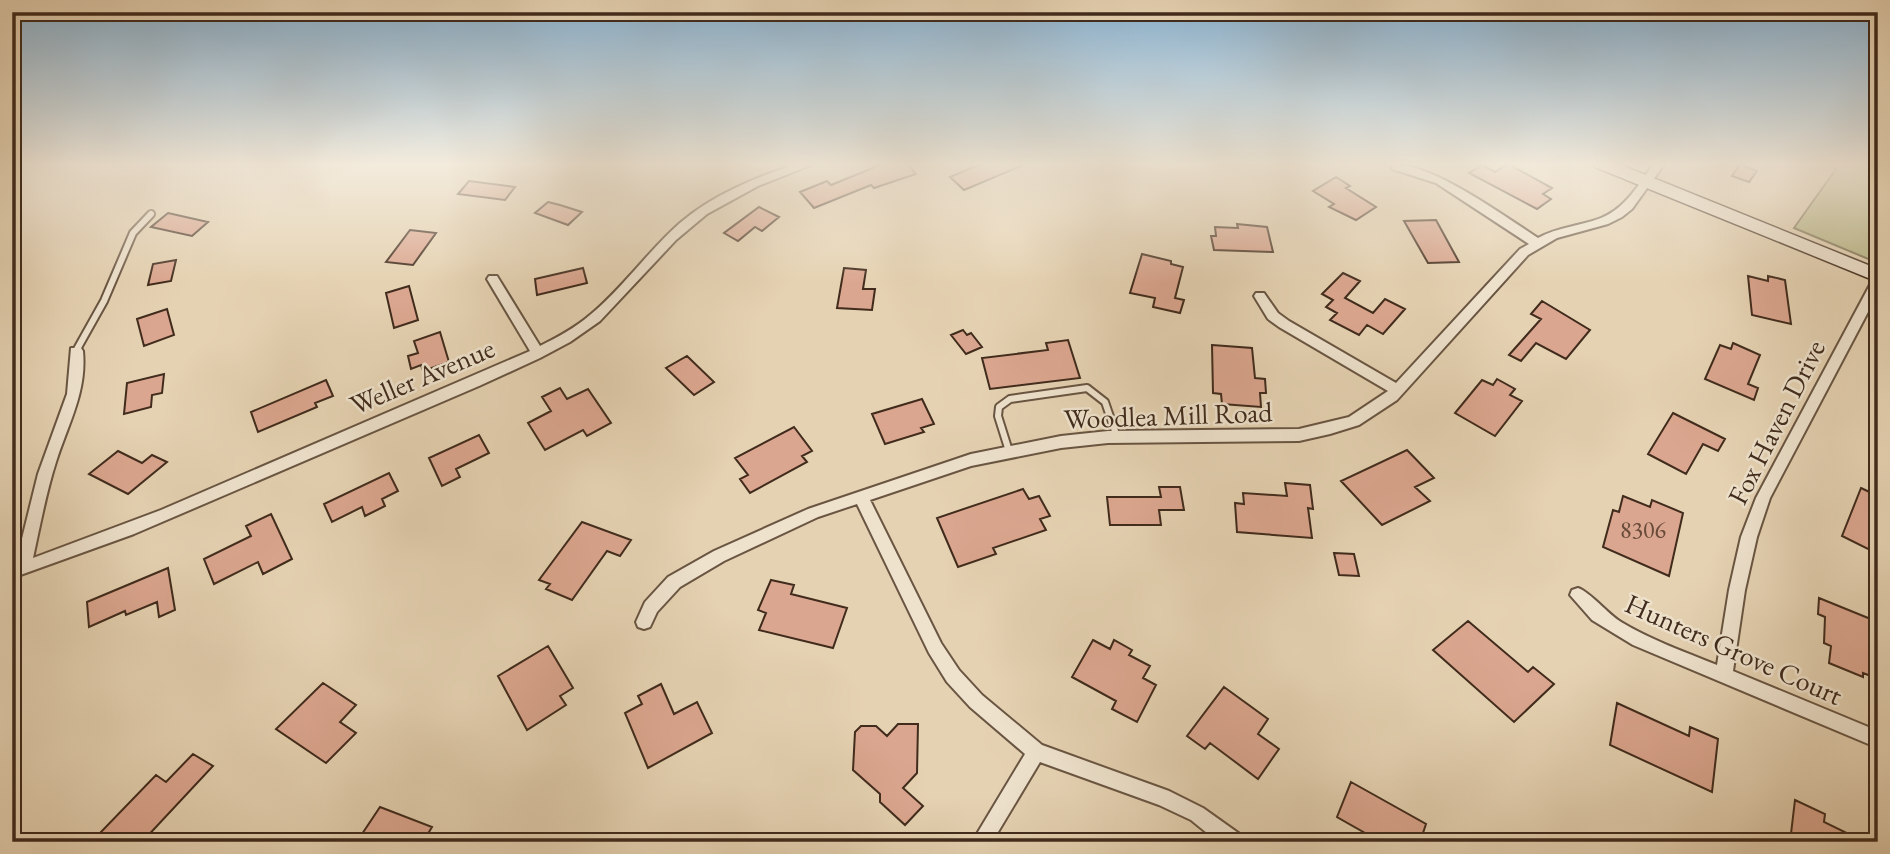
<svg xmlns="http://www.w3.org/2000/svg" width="1890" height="854" font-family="'EB Garamond',serif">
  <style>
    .green { fill: #baba88; stroke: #7d7252; stroke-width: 2 }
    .building { fill: #dba68f; stroke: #402b1c; stroke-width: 2 }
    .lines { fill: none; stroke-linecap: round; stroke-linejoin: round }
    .lane-casing { stroke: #695542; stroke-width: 10 }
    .street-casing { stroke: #695542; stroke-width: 4 }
    .secondary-casing { stroke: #402b1c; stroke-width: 3 }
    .lane { stroke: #eee2cd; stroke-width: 6 }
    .street { fill: #eee2cd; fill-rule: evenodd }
    .secondary { fill: #eee2cd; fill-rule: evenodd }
    .labels { text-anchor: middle; stroke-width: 5; stroke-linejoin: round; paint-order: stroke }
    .number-label { font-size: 24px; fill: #674a39 }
    .street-label { font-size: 28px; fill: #402b1c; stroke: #eee2cd }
  </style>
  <rect width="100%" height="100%" fill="#e5d2b2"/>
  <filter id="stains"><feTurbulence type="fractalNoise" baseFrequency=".00286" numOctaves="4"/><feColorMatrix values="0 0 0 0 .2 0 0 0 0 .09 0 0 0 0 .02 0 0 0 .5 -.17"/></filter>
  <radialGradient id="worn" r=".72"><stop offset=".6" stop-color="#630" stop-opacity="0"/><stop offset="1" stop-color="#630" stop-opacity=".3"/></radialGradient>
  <path class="green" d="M1823,163H1878V263L1794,228L1836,169Z"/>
  <path class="building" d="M885,163H907L916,174L874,188L871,185L814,208L800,192L827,181L831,185Z
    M983,163H1028L964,190L950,177Z
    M1508,164L1552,188L1543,194L1551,199L1537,209L1469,173L1482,165L1495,172Z
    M1740,164L1757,171L1749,182L1732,176Z
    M1336,177L1350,186L1346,188L1376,207L1356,220L1329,207L1334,204L1313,191Z
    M469,181L515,187L505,200L458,194Z
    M548,202L560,205L582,212L568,225L535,213Z
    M759,207L779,217L762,231L755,227L738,241L724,233Z
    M168,213L208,222L192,236L151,227Z
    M1436,220L1459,262L1428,263L1404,221Z
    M1237,224L1267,227L1273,252L1214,250L1211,236H1216L1215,227L1238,228Z
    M410,230L436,233L413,265L386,262Z
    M1142,254L1171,261V264L1183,267L1175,298L1184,300L1180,313L1153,307L1155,298L1130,293Z
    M176,260L171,281L148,285L153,264Z
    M583,268L587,283L537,295L535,279Z
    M844,268L866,270L863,289H875L872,310L837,308Z
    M1343,273L1360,281L1345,298L1373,313L1385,299L1405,309L1383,334L1367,325L1359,335L1330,320L1337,313L1326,307L1333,300L1322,294Z
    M1748,276L1768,281V276L1785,280L1791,324L1752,315Z
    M409,286L418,320L394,328L386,293Z
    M1542,301L1590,330L1566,359L1536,343L1521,361L1509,355L1541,319L1531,314Z
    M167,309L174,335L144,346L137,319Z
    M963,330L967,335L971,333L982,347L966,354L951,335Z
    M440,332L449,362L423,371L421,365L411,369L408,356L418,353L414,341Z
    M1068,340L1080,378L990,389L982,358L1048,350L1046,343Z
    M1733,343L1760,355L1748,384L1758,388L1754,400L1705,379L1720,345L1731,349Z
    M1212,345L1252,348L1255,378L1265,379L1266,393H1260L1261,407L1222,404L1221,394L1213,393Z
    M687,356L714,382L694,395L666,368Z
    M164,374L162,393L152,395L151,407L124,414L127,383Z
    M1497,379L1515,389L1510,395L1522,401L1495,436L1455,413L1482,380L1493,385Z
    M326,380L333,396L315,403L317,407L258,432L251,412Z
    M560,388L567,399L588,389L611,423L587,436L583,430L545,450L528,423L551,411L542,397Z
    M922,399L934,424L921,428L924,432L885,444L872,414Z
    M1673,413L1725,439L1718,451L1703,444L1686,474L1648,454Z
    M794,427L812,451L802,456L807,462L750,493L740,479L748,475L735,458Z
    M479,435L489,453L456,469L460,477L442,486L429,458Z
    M1407,450L1434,478L1415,487L1430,501L1382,525L1341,481Z
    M118,451L142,463L152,455L167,462L128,494L89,474Z
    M389,473L398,491L382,499L385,506L365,516L362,507L332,522L324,504Z
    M1285,483L1310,485L1313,509L1308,508L1312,538L1237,532L1235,503L1244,504L1243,493L1287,496Z
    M1159,487H1180L1184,510H1159L1161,525H1110L1107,497H1161Z
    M1861,488L1878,496V554L1842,536Z
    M1023,489L1029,499L1039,496L1050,516L1040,519L1046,530L993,548L996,554L958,567L937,518Z
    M1623,496L1650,507L1652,500L1683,513L1669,576L1603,547L1613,510L1619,512Z
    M271,514L292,559L263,574L258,562L214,584L204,559L251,536L246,526Z
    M582,522L631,540L620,556L607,551L572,600L546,589L550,584L539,580Z
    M1334,553L1354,554L1359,576L1339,575Z
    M168,568L175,610L159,617L157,602L126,615L125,611L89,627L87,602Z
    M771,580L794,585L791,594L847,608L833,648L759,630L766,613L758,610Z
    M1819,598L1878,622L1876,678L1863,673V677L1829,663L1831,646L1824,643L1825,617L1818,614Z
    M1468,621L1528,672L1533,667L1554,684L1514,722L1433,650Z
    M1093,640L1110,649L1114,640L1132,650L1129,655L1150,666L1143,678L1156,685L1137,722L1112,709L1116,701L1072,677Z
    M548,646L573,688L560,696L566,705L527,730L498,676Z
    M323,683L356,705L340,722L356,733L326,763L276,729Z
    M661,684L674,714L697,702L712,733L648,768L625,713L642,704L638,696Z
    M1224,687L1268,719L1258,734L1279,749L1258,779L1210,743L1205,749L1187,736Z
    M1617,703L1689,736L1690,727L1718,739L1712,792L1610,745Z
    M898,724H918L917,773L903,788L923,806L905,825L880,802V794L853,770L855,732L861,726H876L887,736Z
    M193,754L213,766L142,842H112L99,834L156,775L166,782Z
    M1351,782L1426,824L1420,842H1381L1337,817Z
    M1795,800L1825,814L1824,822L1865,842H1790Z
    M380,807L432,827L423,842H372L360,837Z"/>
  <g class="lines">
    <defs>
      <path id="lane" d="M76,351L104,301L133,233L151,214
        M1009,451L998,416L999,407L1010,399L1087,388L1105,402L1117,437"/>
      <path id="street" d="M799,163H816L758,186L707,214L676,240L600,321L570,342L540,358L479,386L134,534L12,578V564L16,563L38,474L67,394L71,348H81L83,351C87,392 68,424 56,462C46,493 40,526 33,558L161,510L530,351L487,279L489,276H497L540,346C558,337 575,328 590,315C623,288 648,251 680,223C714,194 757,177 799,163Z
        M1654,163H1665L1632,209L1622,217L1608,224L1557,238L1528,255L1397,400L1359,425L1330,434L1299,441L1108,443L1061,448L971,466L870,500L941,643L959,670L982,695L1042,745L1169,791L1203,808L1241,835L1243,842H1218L1191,820L1159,805L1040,762L992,842H972L1025,754L970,707L947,682L929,653L857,504L818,517L724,561L680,587L657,612L650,627L644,629L638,627L636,622L645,602L668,577L714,551L808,509L971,454L1061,436L1108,431L1299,429L1349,417L1388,391L1279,327L1268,319L1254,296L1256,293H1264L1278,313L1289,321L1396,383L1520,249L1529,244L1436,183L1392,169V165C1428,160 1507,218 1538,238C1558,227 1580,226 1601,218C1626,208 1639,184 1654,163Z
        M1878,277V293L1770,498L1757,537L1745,590L1733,671L1878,731V748L1633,645L1592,620L1570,595L1572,590L1578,588C1590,592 1608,614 1621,622C1651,640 1685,652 1717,665L1729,590L1741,537L1756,498L1872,281Z"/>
      <path id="secondary" d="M1593,163H1616L1878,269V282L1595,167Z"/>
    </defs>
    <use href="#lane" class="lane-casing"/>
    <use href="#street" class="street-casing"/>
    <use href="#secondary" class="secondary-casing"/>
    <use href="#lane" class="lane"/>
    <use href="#street" class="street"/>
    <use href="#secondary" class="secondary"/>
  </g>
  <linearGradient id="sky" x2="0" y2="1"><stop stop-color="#89b4d4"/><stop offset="0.58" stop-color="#f3ebdc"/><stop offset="1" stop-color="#f3ebdc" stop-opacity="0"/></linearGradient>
  <rect width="1890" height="283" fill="url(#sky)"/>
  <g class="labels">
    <g class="number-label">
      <text x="1643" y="538">8306</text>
    </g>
    <g class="street-label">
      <text transform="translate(422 376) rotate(-23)" y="10">Weller Avenue</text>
      <text transform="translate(1168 415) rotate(-2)" y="10">Woodlea Mill Road</text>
      <text transform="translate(1776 422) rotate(-63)" y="10">Fox Haven Drive</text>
      <text transform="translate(1734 649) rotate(24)" y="10">Hunters Grove Court</text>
    </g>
  </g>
  <rect width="1890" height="854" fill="none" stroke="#e5d2b2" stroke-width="42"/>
  <rect x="14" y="14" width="1862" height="826" fill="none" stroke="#402b1c" stroke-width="3.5"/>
  <rect x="21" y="21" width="1848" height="812" fill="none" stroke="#402b1c" stroke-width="2"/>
  <rect width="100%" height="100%" filter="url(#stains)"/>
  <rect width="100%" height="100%" fill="url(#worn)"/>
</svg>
